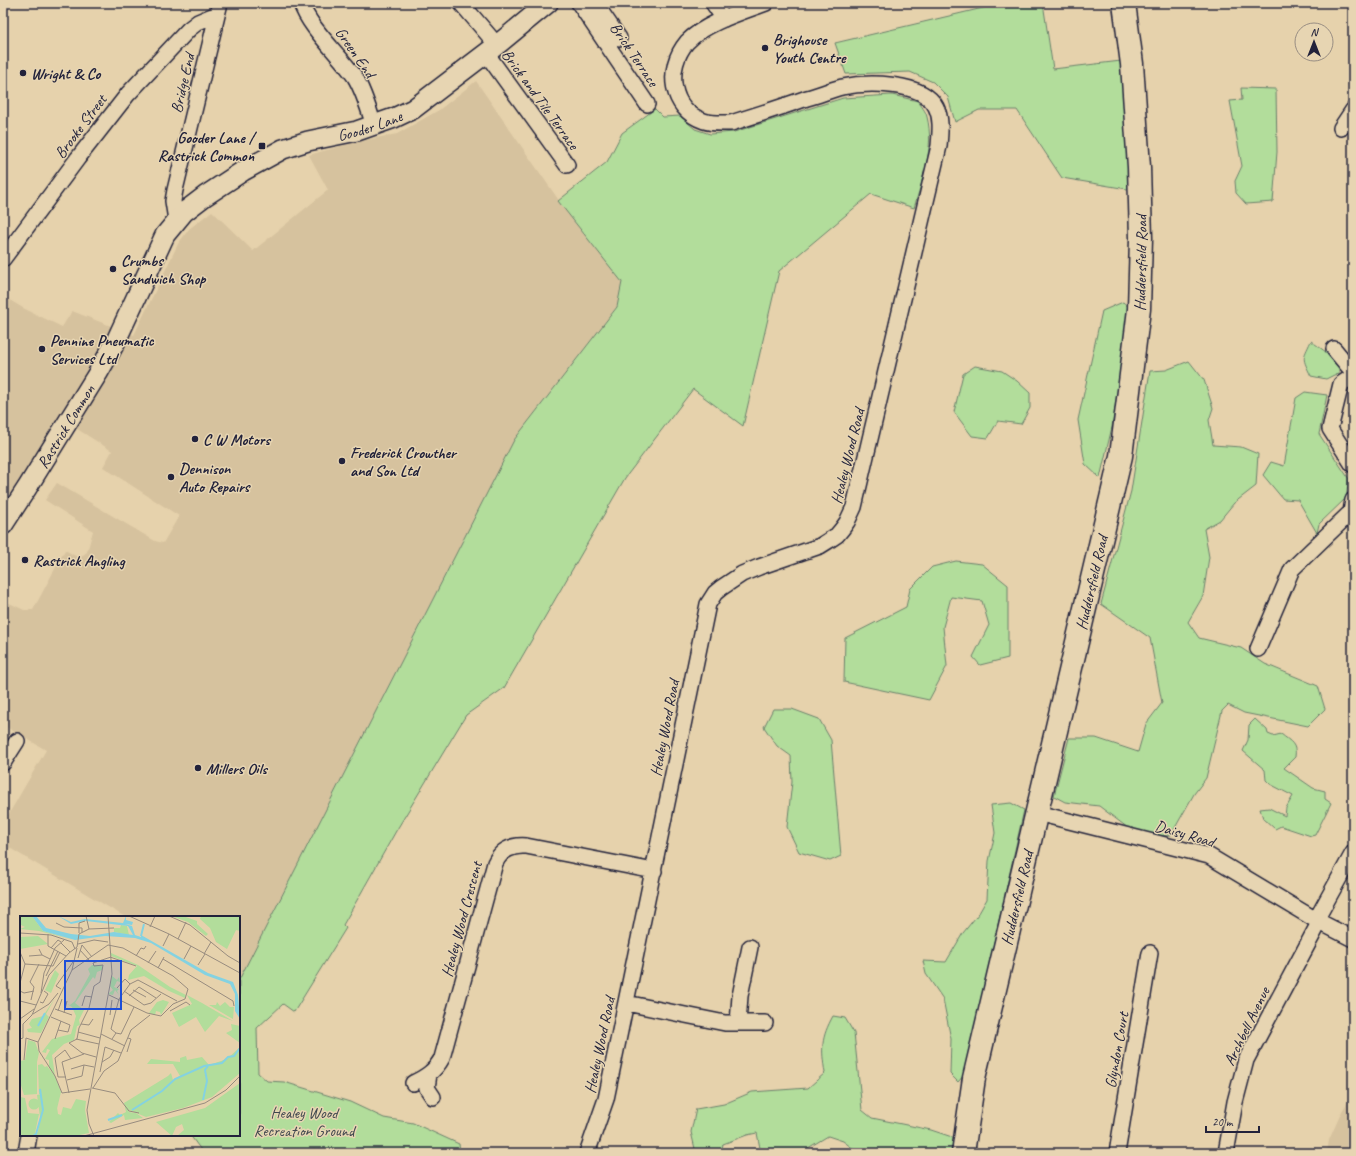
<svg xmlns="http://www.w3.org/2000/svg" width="1356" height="1156" font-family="Caveat,sans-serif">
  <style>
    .built { fill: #d6c29e }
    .green { fill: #b2dd9b; stroke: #6a806b }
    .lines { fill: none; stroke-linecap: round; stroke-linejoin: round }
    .minor-casing { stroke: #22223b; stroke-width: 18 }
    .tertiary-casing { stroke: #22223b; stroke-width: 22 }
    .primary-casing { stroke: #22223b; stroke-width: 25 }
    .minor { stroke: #e7d5b2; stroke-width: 15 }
    .tertiary { stroke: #e7d5b2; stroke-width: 19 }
    .primary { stroke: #e7d5b2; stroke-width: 22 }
    .poi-dot { fill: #22223b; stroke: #e7d5b2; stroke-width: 1.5 }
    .labels { text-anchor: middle; stroke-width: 3; stroke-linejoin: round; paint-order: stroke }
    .poi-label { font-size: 16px; font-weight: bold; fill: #22223b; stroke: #e7d5b2; text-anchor: start }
    .street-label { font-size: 16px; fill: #22223b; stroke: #e7d5b2 }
    .park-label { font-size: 16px; fill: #3f474e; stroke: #e7d5b2 }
    .inset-river { fill: none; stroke: #84d2e1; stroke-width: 2 }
    .inset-road { fill: none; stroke: #988c7f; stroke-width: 1 }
    .view { fill: #1d4ed8; fill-opacity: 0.15; stroke: #1d4ed8; stroke-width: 2 }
    .inset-edge { fill: none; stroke: #22223b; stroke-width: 2 }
  </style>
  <rect width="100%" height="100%" fill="#e6d2ac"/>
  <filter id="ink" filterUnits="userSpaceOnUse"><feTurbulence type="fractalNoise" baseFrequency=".025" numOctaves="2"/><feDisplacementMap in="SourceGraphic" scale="8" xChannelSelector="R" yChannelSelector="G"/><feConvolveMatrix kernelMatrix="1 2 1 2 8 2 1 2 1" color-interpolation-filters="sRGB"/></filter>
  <g filter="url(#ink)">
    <path class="built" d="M476,81L567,212L622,282L617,307L514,440L239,980V917H125L3,844V824L46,750L3,725V600L24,610H33L65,550L79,558L87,552L93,531L45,500L57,483L155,541L163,543L179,516L103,467L112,451L74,427L3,540V296L23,308L62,327L72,311L134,335L178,244L189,229L212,211L253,251L328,190L309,155L355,142L397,134L439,110Z
      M1353,1094V1153H1327L1329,1140L1342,1111Z"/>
    <path class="green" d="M1004,3H1043L1053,69L1121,61L1133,190L1062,178L1017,110H979L955,122L948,97L933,82L910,72L846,74L835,43Z
      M1241,88L1276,89L1277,152L1273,202L1246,204L1236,193L1235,181L1242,166L1230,101L1242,100Z
      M892,95L918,101C921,106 926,111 927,117C935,147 922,180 914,208L871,194L779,271L743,426L693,389L625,478L504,688L466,715L396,831L343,925L346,928L294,1012L283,1004L257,1028L258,1073L267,1081L284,1082L350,1102L384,1118L413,1123L459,1144L460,1153H191L201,1150L190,1135H239V980L514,440L617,307L622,282L558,201L607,162L622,133L655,109L663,117L680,116L695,129L710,134L734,132L843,98Z
      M1123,302L1130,308L1112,427L1100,478L1085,464L1078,420L1102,311Z
      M1311,341L1326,352L1337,366H1339V374L1334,375L1326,379L1311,376C1302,357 1302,360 1311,341Z
      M1189,361L1204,380L1213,408L1209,420L1213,445L1241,447L1258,454L1256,486L1234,503L1220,520L1204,529L1209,557L1203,596L1188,622L1199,638L1241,648L1265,664L1318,686L1325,709L1308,726L1244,713L1228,705L1222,711L1206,778L1194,794L1171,835L1151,836L1128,828L1099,806L1065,802L1054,796L1069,738H1096L1138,752L1146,724L1162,703L1150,638L1101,604L1131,491L1150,371L1166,370Z
      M975,366L1002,371L1017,381L1030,393V408L1021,424L998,421L988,438L972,436L954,412L963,374Z
      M1305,392L1327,395L1319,434L1349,479L1346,498L1319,524L1317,533L1298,500L1283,499L1263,475L1271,462L1284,466L1296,398Z
      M956,561L982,564L1008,585V658L980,665L973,657L989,625L982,601L951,597L943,627L947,666L929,700L844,682L845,638L906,607L910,589L932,567Z
      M773,709H792L819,719L831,740L841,856L830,861L799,852L787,827L792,782L791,756L777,746L764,727Z
      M1255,719L1267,730L1268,734L1273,736L1281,734C1291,742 1297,744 1295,757L1284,768L1313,788L1325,791V799L1331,803L1315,835L1311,836L1281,826L1275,829L1263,818L1260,809L1269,808L1285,816L1286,808L1293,796L1270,784L1266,780L1265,770L1243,751L1248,740L1249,725Z
      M1011,803L1024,810L964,1075L958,1082L950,1074L951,1039L943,999L926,974L923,961L946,962L963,933L979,913L987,899L989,861L995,833L991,805Z
      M833,1016L845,1018L854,1033L862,1110L872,1118L931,1130L955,1138L953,1153H859L843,1141L828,1136L808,1148L806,1153H761L757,1133L747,1135L723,1144L721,1153H696L691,1132L696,1109L724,1104L752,1092L808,1088L825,1073C821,1048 821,1038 833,1016Z"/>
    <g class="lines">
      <defs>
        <path id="minor" d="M301,3C309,28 340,55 355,77C364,92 369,110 374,126
          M461,3L497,45
          M579,3L647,104
          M595,3L619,38
          M713,3L724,19
          M486,53L567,165
          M1341,128L1353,110
          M176,220L173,201L175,190L220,3
          M3,259L78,158L128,94L189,29L198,22L217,14
          M1334,349L1353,372
          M1353,376L1341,384L1330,429L1353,465
          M1258,649L1292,569L1351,512L1353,500
          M3,763L17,741
          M1037,813L1209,856L1316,920L1353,939
          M1316,920L1353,853
          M626,1003L725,1023H765
          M738,1023L740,996L750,947
          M429,1074L427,1088L433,1097
          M413,1083C426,1077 435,1071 442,1058L495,863C501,850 512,845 526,846L654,871
          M26,1153L29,1135
          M587,1153L606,1099L708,604L715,593L721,588L742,574L759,567L820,546L828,541L837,535L842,529L847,522L854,507L939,146C940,133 942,119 936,107C923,81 866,82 842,87C830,90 819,95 807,98C782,107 757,115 731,123C722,123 713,124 704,121C670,109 665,68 687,42C705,23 742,12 766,3
          M1117,1153L1150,953
          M1226,1153L1235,1102L1246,1060L1320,921"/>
        <g id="tertiary">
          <path id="s1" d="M3,525L27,488L98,373L115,343L165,235L184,212L205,196L243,171L283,149L308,141L357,131L394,118L413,109L497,45L548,3"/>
        </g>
        <g id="primary">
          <path id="s2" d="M963,1153L974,1078L1121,456L1139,309L1141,238L1139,167L1132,64L1124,3"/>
        </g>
      </defs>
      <use href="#minor" class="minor-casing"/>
      <use href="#tertiary" class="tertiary-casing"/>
      <use href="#primary" class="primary-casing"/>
      <use href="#minor" class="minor"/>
      <use href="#tertiary" class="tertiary"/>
      <use href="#primary" class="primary"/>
    </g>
  </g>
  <g class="poi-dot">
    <circle cx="765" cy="48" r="4"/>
    <circle cx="23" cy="73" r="4"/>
    <rect x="258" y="142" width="8" height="8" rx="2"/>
    <circle cx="113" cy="269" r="4"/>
    <circle cx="42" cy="349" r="4"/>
    <circle cx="195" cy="439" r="4"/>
    <circle cx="342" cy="461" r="4"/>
    <circle cx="171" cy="477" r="4"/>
    <circle cx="25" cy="560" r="4"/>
    <circle cx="198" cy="768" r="4"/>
  </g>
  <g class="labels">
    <g class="poi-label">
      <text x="773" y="45">Brighouse<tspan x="773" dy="18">Youth Centre</tspan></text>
      <text x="31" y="79">Wright &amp; Co</text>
      <text x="254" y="143" text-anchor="end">Gooder Lane /<tspan x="254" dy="18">Rastrick Common</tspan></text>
      <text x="121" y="266">Crumbs<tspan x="121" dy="18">Sandwich Shop</tspan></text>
      <text x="50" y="346">Pennine Pneumatic<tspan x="50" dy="18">Services Ltd</tspan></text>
      <text x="203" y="445">C W Motors</text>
      <text x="350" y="458">Frederick Crowther<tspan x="350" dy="18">and Son Ltd</tspan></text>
      <text x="179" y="474">Dennison<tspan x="179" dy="18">Auto Repairs</tspan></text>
      <text x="33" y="566">Rastrick Angling</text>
      <text x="206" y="774">Millers Oils</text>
    </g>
    <g class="street-label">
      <text transform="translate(356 52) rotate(55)" y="6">Green End</text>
      <text transform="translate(635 54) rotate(56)" y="6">Brick Terrace</text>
      <text transform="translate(182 83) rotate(-77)" y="6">Bridge End</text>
      <text transform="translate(541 99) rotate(54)" y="6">Brick and Tile Terrace</text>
      <text dy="6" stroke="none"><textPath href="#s1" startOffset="570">Gooder Lane</textPath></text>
      <text transform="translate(80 126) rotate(-53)" y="6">Brooke Street</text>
      <text dy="6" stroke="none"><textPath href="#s2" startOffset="909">Huddersfield Road</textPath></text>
      <text dy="6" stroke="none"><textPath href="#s1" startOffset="117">Rastrick Common</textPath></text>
      <text transform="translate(847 456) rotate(-76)" y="6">Healey Wood Road</text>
      <text dy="6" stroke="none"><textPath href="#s2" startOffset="585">Huddersfield Road</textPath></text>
      <text transform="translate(664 728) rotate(-79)" y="6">Healey Wood Road</text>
      <text transform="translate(1185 833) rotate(16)" y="6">Daisy Road</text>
      <text dy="6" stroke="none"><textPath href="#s2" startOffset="261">Huddersfield Road</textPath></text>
      <text transform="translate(461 919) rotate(-75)" y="6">Healey Wood Crescent</text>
      <text transform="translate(1246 1026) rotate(-64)" y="6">Archbell Avenue</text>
      <text transform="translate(599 1045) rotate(-78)" y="6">Healey Wood Road</text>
      <text transform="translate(1116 1050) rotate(-80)" y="6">Glyndon Court</text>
    </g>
    <g class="park-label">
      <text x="304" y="1118">Healey Wood<tspan x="304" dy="18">Recreation Ground</tspan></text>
    </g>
  </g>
  <g transform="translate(20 916)">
    <rect width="220" height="220" fill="#e6d2ac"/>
    <path d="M0,0H12L23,15L54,24L19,15L0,13L5,11L1,9ZM151,0H163L177,5V8L188,18L186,20L168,6ZM181,0H220V15L216,14L207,33L196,26L190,12L180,3ZM101,9L107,10L109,19L94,16V12H100ZM18,20L28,28L0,33L1,21ZM91,37L118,49L150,71L166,79L165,82L149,75L124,60L108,64L109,59L117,50L91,40ZM72,49H83L82,54L77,56L75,63L73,61L55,87L64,94L59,104L60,109L57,110L54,124L44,128L32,139L35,160L29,151V144L25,143L30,134L27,133L26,137L22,136L32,123L51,118L56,100L52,91L47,88L50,89L55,85L70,58L68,53ZM35,54L39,58L31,77L25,74ZM92,60L97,64L99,61L100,66L97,65L94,71L99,73L97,75L99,79L95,74L93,79L88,78L93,74L90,70ZM167,79L182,87L213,105L199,100L185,116L176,101L159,111L152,97L172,88ZM35,82L26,98L29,101L21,117L8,116L7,113L12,112L9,108L12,103L23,100ZM143,84L149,86L141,99L140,96L136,95L135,99L129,97L137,86ZM197,86L200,90L205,86L210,91H214L213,103L218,106L189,89H196ZM211,108L220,110V127L206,117L212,114ZM8,124L15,126L19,137L17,146V178L4,179L0,166V145L5,144ZM220,131V157L192,181L163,192L126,201L109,194V196L116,197L123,202L105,204L104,199L91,207L89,206L98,197L100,199L106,196L104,187L148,160L151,157L153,164L160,160L153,148H127L131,143L160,146V142L166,140L167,144L182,141L189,149L207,143ZM22,148L25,151L27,150L35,160L41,176L36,197L37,191L38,198L41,199L43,191L51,193L56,183L66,185L65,194L69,217L55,220H0V181L5,182L8,197L19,198L15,217L18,216L20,201L17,179L22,178H19L18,149ZM220,167V220H157L164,214L162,208L156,211L152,220L136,206L185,192ZM8.5 188a5.5 5.5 0 1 1 11 0a5.5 5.5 0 1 1-11 0Z" fill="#b2dd9b"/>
    <path d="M12,0H16L26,12L51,18L70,20L94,16L113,19L108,10L66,5L51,8L38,0L51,6L65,3L103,7L106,0V4L113,6L112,9L105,8L112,10L115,19L121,21V19L188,57L213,66L218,79L220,103L215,95V78L210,68L185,59L131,27L115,22L85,20L55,24L23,15Z" fill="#84d2e1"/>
    <path class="inset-river" d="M121,20L124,8M18,110L25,97M183,184L187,165L185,154L188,150M112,194L142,175L155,163L184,150L202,147L208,141L214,140L220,132M88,204L102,199M13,220L16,218L23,194L20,173"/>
    <path class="inset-road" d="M109,0L149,18L220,57M149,0L170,9L208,40L220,47M36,7L44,11L62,12V16M130,11L135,0M69,13L94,12M0,17L31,19L52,26L55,33M59,17V7L65,5M28,18V30L46,40M158,23L166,6M41,27L50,36M58,28L74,24L88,26M143,30L149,18M31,32L38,24L41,26M19,33L22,39L30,43M60,34L69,44M0,36L5,48L0,67M184,38L191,26M9,40L22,39M116,40L121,32L124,33L126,30M90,41L116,50M58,42L62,29L72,41M143,43L213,85L214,90M164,43L171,30M128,47L136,35M5,48L33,50L40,36M178,49L185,38M138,52L144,41M52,54L88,29L103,32L153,60L168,73L165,83L153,88L141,100M26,60L38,35M14,71L10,66L19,48M97,72L105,63L110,68M41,73L36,70L53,46M113,74L126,81M0,75L4,77L14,75M104,75L124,89L131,87L141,78M21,77L24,57L35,32L44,24M89,79L127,97L141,100M109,80L119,71L136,82M99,83L110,68L118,64L157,85M11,84L14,71M0,85L16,89M20,86L23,87L28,78L24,75M62,90L65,80L72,81M35,93L52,99M38,95L42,83M150,95L166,86L170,89M44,97L47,85M13,98L29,88L38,77M90,99L92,84M31,101L50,109L48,116L38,114M0,103L14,93M61,108L69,109L73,103M58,116L80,122M96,117L91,113L99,83M81,118L105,130M6,122L18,126M0,123L3,122V108L12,99L29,59L49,37L57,31L59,18L69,13L66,0M35,123L41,105M56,123L79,128M92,123L96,117L101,118L114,91M18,126L52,54L57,32M18,126L19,135L35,160L42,177L70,173M107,136L111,123L108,122M76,141L62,137L49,127L57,123L59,112L69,92L74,70L80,66L83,49L74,50L73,47L91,41M4,144L6,122M82,146L90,141L94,134M51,153L64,149L74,151M80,156L85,131L101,137M46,161H38L35,142L45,134L51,143M47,164L62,160L64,149M72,172L95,177L109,195L119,197M73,172L84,155L98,145L111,114L130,99M49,177L42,146L64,138M64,220L185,187L206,174L220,160M74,220L69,208L67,194L92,58L88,0"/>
    <path class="view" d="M45,45H101V93H45Z"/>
    <rect width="220" height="220" class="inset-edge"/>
  </g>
  <rect width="1356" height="1156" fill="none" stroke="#e7d5b2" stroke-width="16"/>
  <rect x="8" y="8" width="1340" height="1140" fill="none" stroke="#22223b" stroke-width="1.5" filter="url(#ink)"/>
  <g transform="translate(1314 42)"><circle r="19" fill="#e7d5b2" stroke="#988d82"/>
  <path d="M0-3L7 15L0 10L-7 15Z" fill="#22223b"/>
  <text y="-6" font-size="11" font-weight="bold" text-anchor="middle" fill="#22223b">N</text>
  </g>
  <path d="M1206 1126v6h53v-6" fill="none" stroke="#22223b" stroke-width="2"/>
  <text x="1212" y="1126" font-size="12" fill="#22223b" stroke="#e7d5b2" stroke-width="3" paint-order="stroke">20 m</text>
</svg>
